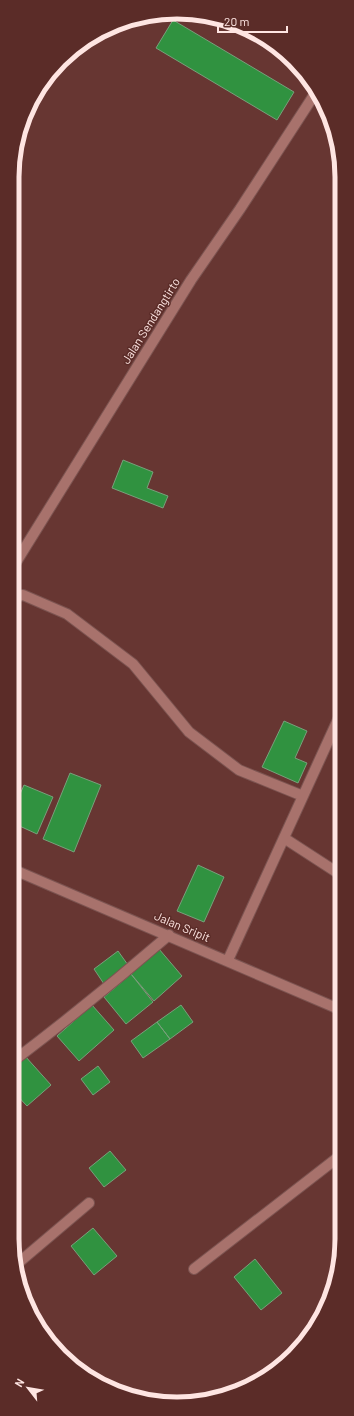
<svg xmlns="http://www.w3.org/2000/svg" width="354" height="1416" font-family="Barlow,sans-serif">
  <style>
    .building { fill: #309240; stroke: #78a07b }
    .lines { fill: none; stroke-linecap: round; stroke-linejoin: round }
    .street-casing { stroke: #7c5451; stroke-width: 12 }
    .street { stroke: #a8726c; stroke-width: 10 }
    .labels { text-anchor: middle; stroke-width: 3; stroke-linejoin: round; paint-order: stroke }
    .street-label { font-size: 12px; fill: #fee5e2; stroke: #5b2c28 }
    .rim { fill: none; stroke: #fee5e2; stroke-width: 5 }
  </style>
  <rect width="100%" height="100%" fill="#673632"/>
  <path class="building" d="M173,20L294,92L277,120L156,48Z
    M123,460L153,472L147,488L168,496L163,508L112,488Z
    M284,721L307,731L295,758L307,763L298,783L262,767Z
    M70,773L101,785L74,852L43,839Z
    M24,785L53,797L37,834L13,823V810Z
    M198,865L224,877L204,922L177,911Z
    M159,949L182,976L154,1001L131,974Z
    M118,951L128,965L104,984L94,969Z
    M131,974L153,1002L126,1024L104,997Z
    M92,1005L114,1030L79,1061L57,1036Z
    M181,1005L193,1022L170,1039L157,1022Z
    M157,1022L170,1039L143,1058L131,1041Z
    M25,1056L51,1085L27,1106L12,1090V1068Z
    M98,1066L110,1082L93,1095L81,1079Z
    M110,1151L126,1170L104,1187L89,1168Z
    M93,1228L117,1256L94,1275L71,1246Z
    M255,1259L282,1293L261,1310L234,1277Z"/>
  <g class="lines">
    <defs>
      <path id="street" d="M13,567L191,280L240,209L316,92
        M13,597L23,595L67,614L133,664L189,732L239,770L303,796
        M284,838L341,875
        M12,869L341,1010
        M228,960L341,713
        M12,1062C66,1021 118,979 169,935
        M17,1264L89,1203
        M194,1269L341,1155"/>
    </defs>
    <use href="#street" class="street-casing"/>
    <use href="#street" class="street"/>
  </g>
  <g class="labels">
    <g class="street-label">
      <text transform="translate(151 321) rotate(-58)" y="4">Jalan Sendangtirto</text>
      <text transform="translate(182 927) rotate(23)" y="4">Jalan Sripit</text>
    </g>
  </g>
  <path d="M0 0H354V1416H0ZM177 19H177A158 158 0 0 1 335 177V1239A158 158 0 0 1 177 1397H177A158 158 0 0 1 19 1239V177A158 158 0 0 1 177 19Z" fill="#5b2c28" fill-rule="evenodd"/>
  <path class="rim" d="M177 19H177A158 158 0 0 1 335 177V1239A158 158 0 0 1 177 1397H177A158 158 0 0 1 19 1239V177A158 158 0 0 1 177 19Z"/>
  <g transform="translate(28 1388) rotate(301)" stroke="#5b2c28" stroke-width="3" paint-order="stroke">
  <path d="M0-3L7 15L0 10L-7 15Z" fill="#fee5e2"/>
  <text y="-6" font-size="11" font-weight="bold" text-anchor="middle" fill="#fee5e2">N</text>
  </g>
  <path d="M218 26v6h69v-6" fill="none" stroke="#fee5e2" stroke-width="2"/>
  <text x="224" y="26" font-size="12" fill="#fee5e2" stroke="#5b2c28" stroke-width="3" paint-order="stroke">20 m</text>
</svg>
